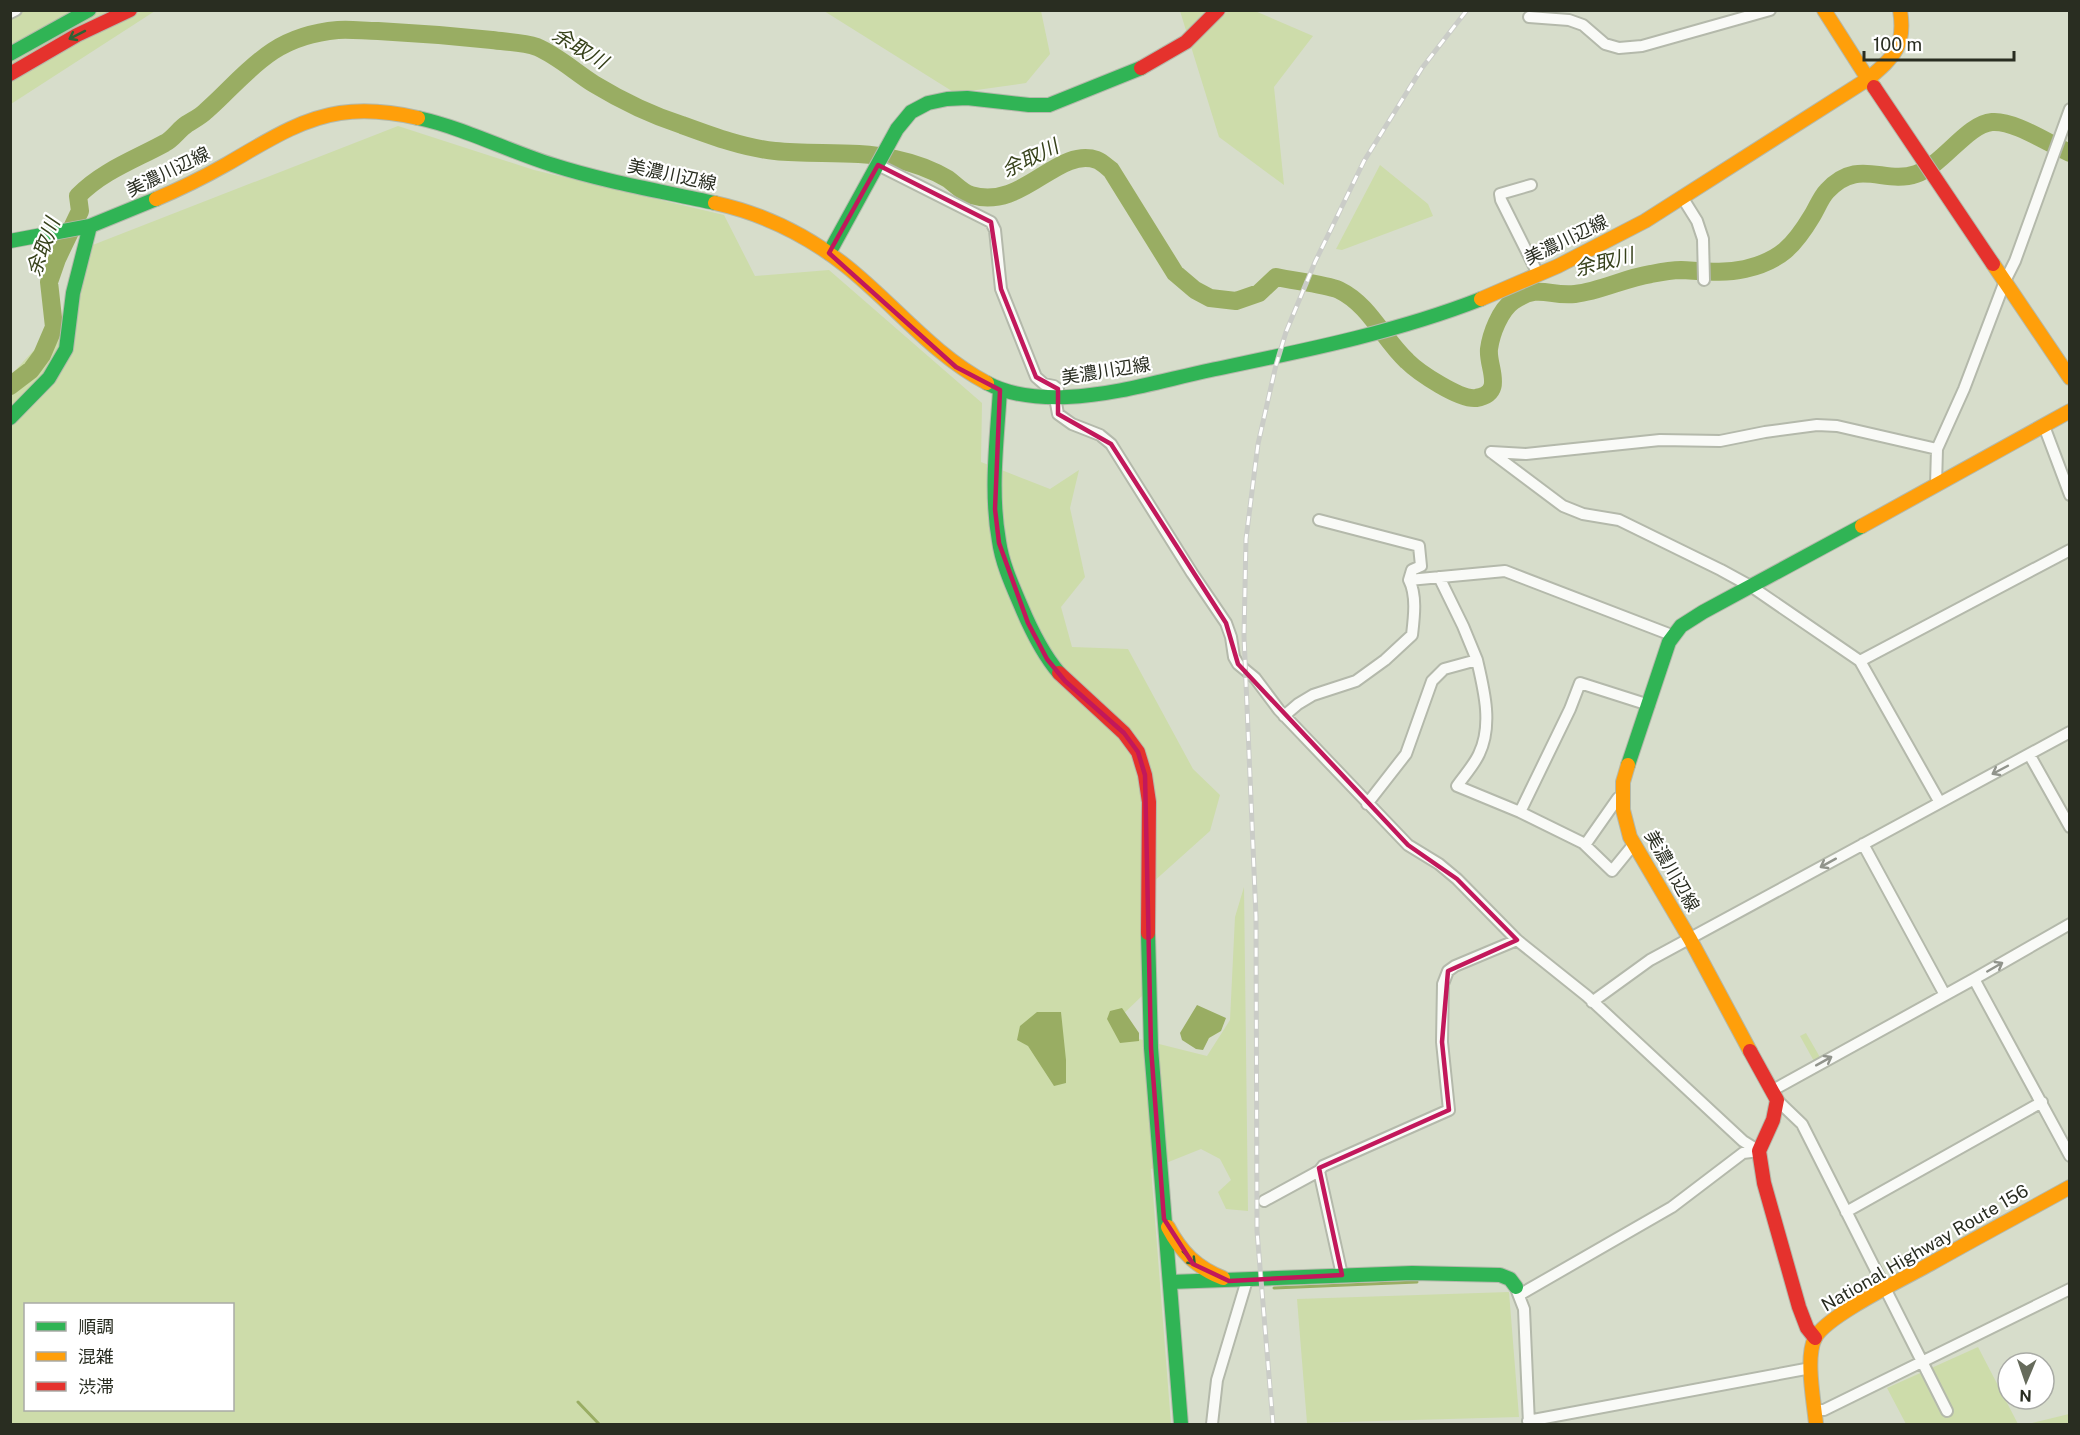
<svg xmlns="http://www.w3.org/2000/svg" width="2080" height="1435" font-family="'Public Sans','Noto Sans JP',sans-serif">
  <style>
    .green { fill: #cddcaa; fill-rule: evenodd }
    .water { fill: #99ad63 }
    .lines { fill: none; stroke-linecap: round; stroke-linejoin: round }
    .stream { stroke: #99ad63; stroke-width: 3 }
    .river { stroke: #99ad63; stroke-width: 18 }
    .street-casing { stroke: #b4b9ab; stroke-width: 14 }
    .fast-casing { stroke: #b4b9ab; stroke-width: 16 }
    .slow-casing { stroke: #b4b9ab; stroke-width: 16 }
    .jam-casing { stroke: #b4b9ab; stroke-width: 16 }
    .street { stroke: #f9faf7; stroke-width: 10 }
    .fast { stroke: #30b455; stroke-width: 14 }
    .slow { stroke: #ff9f0a; stroke-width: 14 }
    .jam { stroke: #e5322d; stroke-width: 14 }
    .rail-casing { stroke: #caccc7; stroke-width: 5 }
    .rail { stroke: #fff; stroke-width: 3; stroke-dasharray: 9; stroke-linecap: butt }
    .oneway { stroke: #2c6336 }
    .oneway2 { stroke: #91948c }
    .marked { fill: none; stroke: #c2185b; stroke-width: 4.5; stroke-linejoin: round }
    .labels { text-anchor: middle; stroke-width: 4.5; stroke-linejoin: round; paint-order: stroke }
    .street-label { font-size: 18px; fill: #292d21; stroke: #fff }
    .water-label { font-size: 20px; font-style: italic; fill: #37421b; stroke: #fff }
  </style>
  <rect width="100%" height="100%" fill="#d7ddcb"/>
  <path class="green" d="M11,11H155L11,104Z
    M824,11H1041L1050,54L1026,83L955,93Z
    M1180,11H1255L1313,36L1274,87L1284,185L1219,137Z
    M398,126L534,170L724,215L755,276L829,270L982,403L981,462L1050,489L1079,470L1070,508L1085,577L1061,607L1072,647L1128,649L1193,769L1220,795L1210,831L1142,892L1143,995L1118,1019L1123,1035L1207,1056L1230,1020L1235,917L1244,887L1248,1211L1226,1209L1218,1192L1231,1180L1220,1159L1201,1149L1151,1169L1171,1424H11L10,376L60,322L85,248ZM26,1304H232V1410H26Z
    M1380,165L1428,204L1433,216L1342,250L1336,249Z
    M1806,1033L1821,1059L1815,1063L1800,1036Z
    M1509,1292L1519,1417L1307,1423L1297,1299Z
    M1978,1347L2018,1424H1906L1887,1388Z
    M2069,1414V1424H2028Z"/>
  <path class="water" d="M1197,1005L1226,1018L1221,1031L1209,1038L1203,1050L1196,1049L1182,1040L1180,1033Z
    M1122,1008L1139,1033V1041L1120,1043L1107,1019L1110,1011Z
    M1037,1012H1061L1066,1060V1083L1054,1086L1028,1046L1017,1040L1020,1026Z"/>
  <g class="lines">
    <path class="stream" d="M1274,1288L1417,1282
      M578,1402L599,1424"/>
    <path class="river" d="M10,386L31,370L42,355L54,327L49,282L57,259L80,211L78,196C102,171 136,159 165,143C173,139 179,129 187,124C193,120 200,117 206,111C229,91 247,68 273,51C293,38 315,32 338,30C351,29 365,31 378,31C416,33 454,36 492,40C506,42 523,42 537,47C558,56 575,72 594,84C622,101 651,115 682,125C712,136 744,148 775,151C815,155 856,150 895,159C914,163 931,169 948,179C955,184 963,193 971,195C1023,211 1057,146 1097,160C1102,162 1107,167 1111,170L1175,273L1195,290L1210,298L1236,301L1259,293L1276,277C1293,281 1324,284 1339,290C1370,305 1383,339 1407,361C1419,373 1460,400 1476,398C1506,393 1487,367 1489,349C1491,334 1500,310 1513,301C1540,283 1548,297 1575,294C1601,291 1625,278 1651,274C1661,272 1671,270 1681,270C1702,271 1723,274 1745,269C1780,261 1794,246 1812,216C1817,208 1821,197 1827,191C1858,157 1884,185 1916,174C1943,165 1967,124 1992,122C2014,120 2049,144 2070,153"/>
    <defs>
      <path id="street" d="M10,13L16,10
        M1529,17L1569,20L1583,25L1605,44L1619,48L1642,46L1770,10
        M878,165L991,222L995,230L1001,289L1036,377L1044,384L1054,386L1058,389L1056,403L1058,414L1072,424L1100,435L1111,444L1192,573L1226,623L1231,637L1234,657L1238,664L1255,678L1279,710L1408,845L1439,864L1457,879L1517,940L1587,996L1743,1141L1759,1151
        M1531,185L1500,194L1501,200L1538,274
        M1682,197L1697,221L1703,239L1704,280
        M2044,426L2070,495
        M1491,452L1563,506L1583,514L1619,520L1721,570L1752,587L1860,661L1939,801
        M1491,452L1526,454L1660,440L1720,441L1765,432L1817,425L1837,426L1937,449
        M1936,485L1937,449L1964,389L2005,281L2015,261L2070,109
        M1319,520L1419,546L1421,566L1412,570L1409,580L1505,571L1674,636
        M1477,660C1484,690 1493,725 1479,754C1474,765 1464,776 1457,786L1520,812L1583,843L1612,871L1634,844
        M1860,661L2070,550
        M1284,716L1298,704L1313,695L1356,681L1385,660L1412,635C1414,618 1417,595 1409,580
        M2029,754L2070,827
        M1367,804L1406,754L1432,681L1444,669L1477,660L1463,626L1439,577
        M1520,812L1570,709L1580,683L1649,705
        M1863,844L1945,995
        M1585,845L1618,798L1623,797
        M1974,979L2070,1156
        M1592,1002L1650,960L2070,732
        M1773,1090L1974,979L2070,924
        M1777,1100L1802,1124L1947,1411
        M1264,1201L1319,1171
        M1846,1212L2042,1102
        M1342,1275L1319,1171L1323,1166L1449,1110L1442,1042L1443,984L1448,971L1455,966L1517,940
        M1517,1291L1524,1309L1529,1424
        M1519,1295L1672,1207L1743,1153L1759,1151
        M1816,1410H1824L2070,1289
        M1528,1421L1811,1368
        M1212,1424L1217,1380L1247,1280"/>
      <path id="fast" d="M10,54L89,10
        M418,118C464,128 508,151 553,165C606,182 661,191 715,203
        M10,241L90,226
        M829,253L897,129L911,112L928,103L947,99L967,98L1029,105H1049L1141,68
        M987,383C1011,396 1041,398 1067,397C1116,395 1164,380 1211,370C1302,351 1394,333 1481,299
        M1000,390C997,440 990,491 999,541C1002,563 1012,585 1021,606C1031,630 1042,653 1059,673
        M10,418L49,378L66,349L73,293L90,226L156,199
        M1628,765L1669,642L1681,626L1703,612L1862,526
        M1148,933L1151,1048L1181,1424
        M1170,1282L1412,1273L1500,1275L1510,1279L1516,1287"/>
      <path id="slow" d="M1824,10L1868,79C1894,57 1906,46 1900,10
        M156,199C180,189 204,177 227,164C262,144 299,119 340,113C367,109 392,112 418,118
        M715,203C764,214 807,235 846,266C895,305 932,354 987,383
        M1993,264L2070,378
        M1481,299L1558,266L1645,221L1868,79L1874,87
        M1862,526L2070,411
        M1628,765L1623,782V810L1630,837L1690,939L1750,1051
        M1168,1227C1181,1252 1197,1268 1223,1278
        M1816,1424C1814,1401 1805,1358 1815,1338C1826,1316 1905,1278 1930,1264C1976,1238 2023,1213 2070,1187"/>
      <path id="jam" d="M1141,68L1186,42L1218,10
        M10,74L77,35L130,10
        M1874,87L1993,264
        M1059,673L1124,733L1138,752L1145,775L1149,802L1148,933
        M1750,1051L1777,1100L1773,1120L1759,1151L1764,1183L1799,1307L1807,1328L1815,1338"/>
    </defs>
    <use href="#street" class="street-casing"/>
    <use href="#fast" class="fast-casing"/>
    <use href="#slow" class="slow-casing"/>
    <use href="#jam" class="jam-casing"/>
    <use href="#street" class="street"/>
    <use href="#fast" class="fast"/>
    <use href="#slow" class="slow"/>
    <use href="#jam" class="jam"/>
    <defs>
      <path id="rail" d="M1273,1424L1257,1231L1256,917L1244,636L1246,539L1258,444L1276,365L1286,332L1315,262L1364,161L1422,68L1467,10"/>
    </defs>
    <use href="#rail" class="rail-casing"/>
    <use href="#rail" class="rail"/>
  </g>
  <defs><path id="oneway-shaft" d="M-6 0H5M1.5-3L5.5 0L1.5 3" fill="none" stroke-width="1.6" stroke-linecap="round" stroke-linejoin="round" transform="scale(1.5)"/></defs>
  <g class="oneway">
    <use href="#oneway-shaft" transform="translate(77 35) rotate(153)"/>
    <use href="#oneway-shaft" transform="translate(1189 1258) rotate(46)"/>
  </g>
  <g class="oneway2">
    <use href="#oneway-shaft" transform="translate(2000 770) rotate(152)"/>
    <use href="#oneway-shaft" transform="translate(1828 863) rotate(151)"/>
    <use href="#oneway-shaft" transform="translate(1995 967) rotate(-30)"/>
    <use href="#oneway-shaft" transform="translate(1824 1061) rotate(-29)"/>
  </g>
  <path class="marked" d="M878,165L991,222L1001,289L1036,377L1058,389V414L1111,444L1226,623L1238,664L1408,845L1457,879L1517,940L1448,971L1442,1042L1449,1110L1319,1168L1342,1275L1229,1281L1193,1264L1164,1219L1151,1048L1145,775L1138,752L1124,733L1065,681L1047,659L1028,623L999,543L995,509L1000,390L956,367L829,253Z"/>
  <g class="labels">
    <g class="street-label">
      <text transform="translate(168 172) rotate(-26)" y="6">美濃川辺線</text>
      <text transform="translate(672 175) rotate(12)" y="6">美濃川辺線</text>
      <text transform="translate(1566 240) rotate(-26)" y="6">美濃川辺線</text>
      <text transform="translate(1106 371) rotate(-9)" y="6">美濃川辺線</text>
      <text transform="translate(1672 871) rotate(60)" y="6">美濃川辺線</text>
      <text transform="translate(1925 1248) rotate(-30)" y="6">National Highway Route 156</text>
    </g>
    <g class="water-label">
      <text transform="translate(580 48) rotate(31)" y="7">余取川</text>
      <text transform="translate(1030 158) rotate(-26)" y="7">余取川</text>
      <text transform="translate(43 247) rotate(-70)" y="7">余取川</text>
      <text transform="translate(1604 262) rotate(-14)" y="7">余取川</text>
    </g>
  </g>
  <rect width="2080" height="1435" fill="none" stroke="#292d21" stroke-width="24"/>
  <rect x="24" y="1303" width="210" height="108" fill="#ffffff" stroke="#a9aba6" stroke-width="1.5"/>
  <rect x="36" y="1322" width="30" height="9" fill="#30b455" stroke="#a9aba6" stroke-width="1.5"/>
  <text x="78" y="1333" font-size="18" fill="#292d21">順調</text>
  <rect x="36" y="1352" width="30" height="9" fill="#ff9f0a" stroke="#a9aba6" stroke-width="1.5"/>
  <text x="78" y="1363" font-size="18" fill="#292d21">混雑</text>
  <rect x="36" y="1382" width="30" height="9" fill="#e5322d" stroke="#a9aba6" stroke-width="1.5"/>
  <text x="78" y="1393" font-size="18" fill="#292d21">渋滞</text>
  <g transform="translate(2026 1381) rotate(182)"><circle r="28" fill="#ffffff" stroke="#a9aba6" stroke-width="1.5"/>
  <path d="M0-4.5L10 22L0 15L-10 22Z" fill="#666b5c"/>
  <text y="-9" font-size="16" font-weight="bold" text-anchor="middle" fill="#292d21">N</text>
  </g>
  <path d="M1864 51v9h150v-9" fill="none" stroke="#292d21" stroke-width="3"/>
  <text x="1873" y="51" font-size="18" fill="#292d21" stroke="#ffffff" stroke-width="4.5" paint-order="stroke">100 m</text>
</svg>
